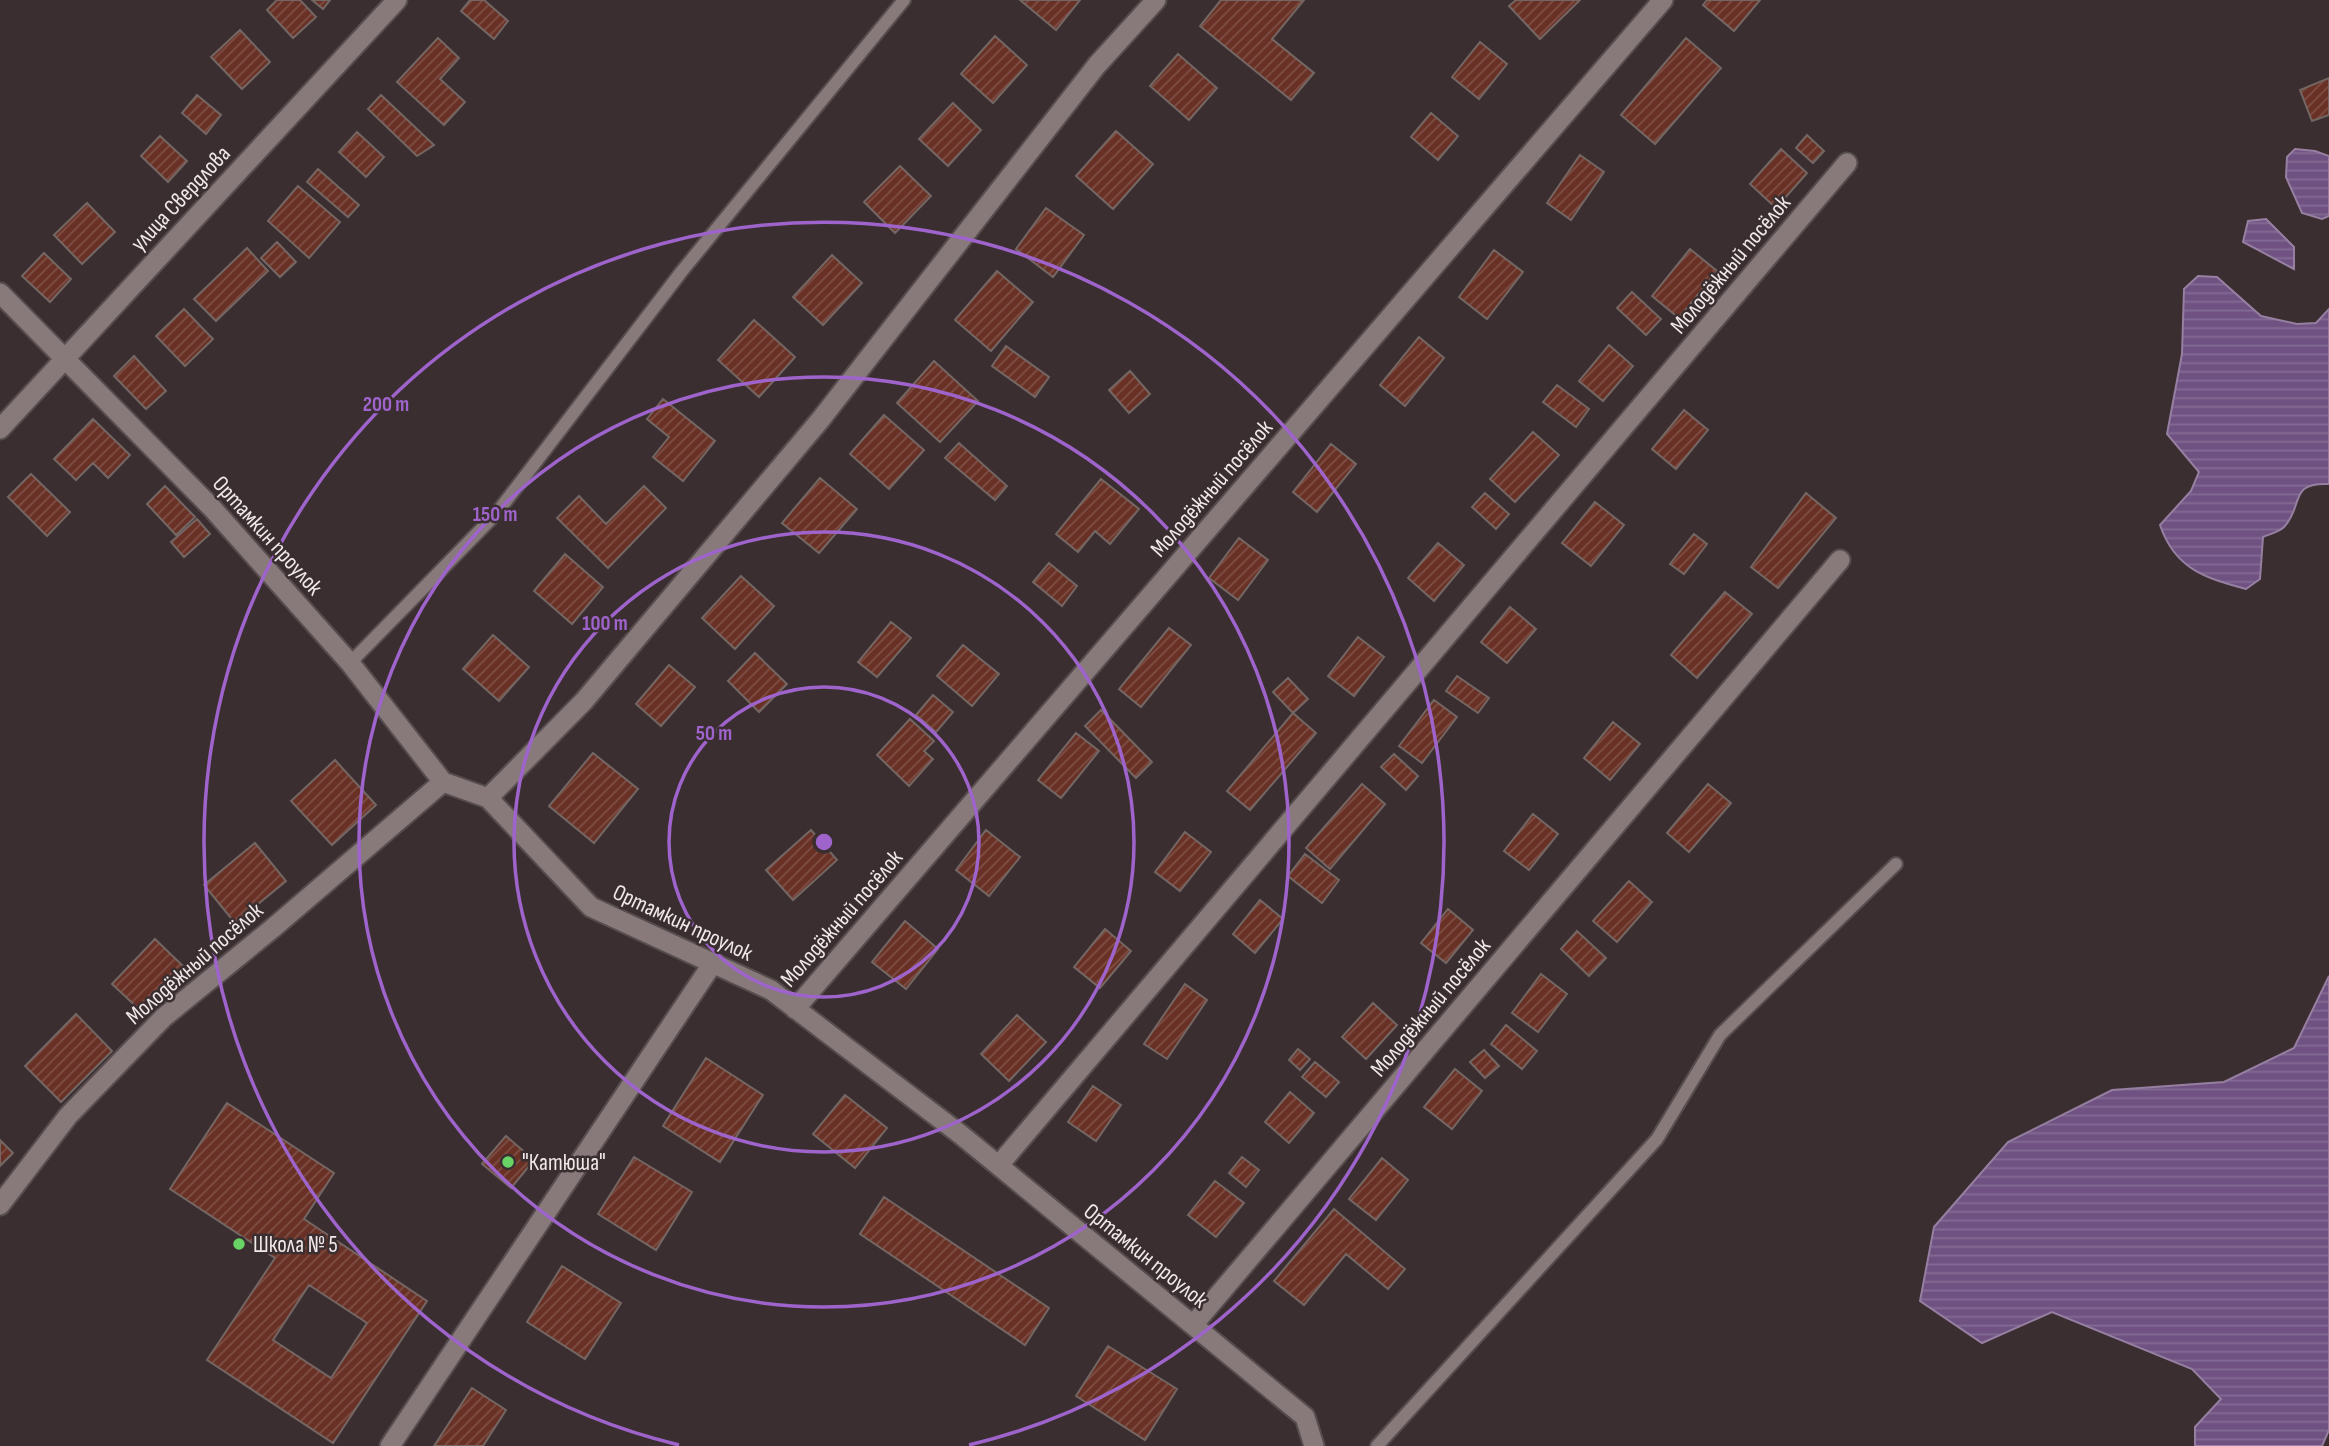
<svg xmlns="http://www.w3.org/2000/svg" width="2329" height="1446" font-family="'Sofia Sans Condensed',sans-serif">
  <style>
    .water { fill: url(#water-rules); stroke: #967fa1; stroke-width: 2 }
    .building { fill: url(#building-hatch); stroke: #746663; stroke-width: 2; fill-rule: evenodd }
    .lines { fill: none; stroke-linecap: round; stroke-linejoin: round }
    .service-casing { stroke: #574d4e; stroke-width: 16 }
    .minor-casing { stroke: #574d4e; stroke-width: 23 }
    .tertiary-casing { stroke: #574d4e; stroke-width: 23 }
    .service { stroke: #88797b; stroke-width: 12 }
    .minor { stroke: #88797b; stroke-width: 19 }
    .tertiary { stroke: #88797b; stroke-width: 19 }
    .ring { fill: none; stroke: #9e64cc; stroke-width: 3.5 }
    .poi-dot { fill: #68d465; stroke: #3a2e30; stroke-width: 2.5 }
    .labels { text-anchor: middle; stroke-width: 5; stroke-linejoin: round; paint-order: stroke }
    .street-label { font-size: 23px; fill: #f0e8e9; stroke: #3a2e30 }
    .poi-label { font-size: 23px; fill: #f0e8e9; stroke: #3a2e30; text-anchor: start }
    .centre { fill: #9e64cc; stroke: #3a2e30; stroke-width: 3.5 }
    .ring-label { font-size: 21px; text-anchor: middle; font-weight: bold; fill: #9e64cc; stroke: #3a2e30; stroke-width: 5; stroke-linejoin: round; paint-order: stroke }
  </style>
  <defs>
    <pattern id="water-rules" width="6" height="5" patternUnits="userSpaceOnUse" patternTransform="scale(1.75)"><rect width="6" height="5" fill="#6f5282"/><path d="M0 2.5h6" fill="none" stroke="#846b94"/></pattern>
    <pattern id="building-hatch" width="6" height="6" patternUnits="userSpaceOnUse" patternTransform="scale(1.75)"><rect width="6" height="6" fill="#693125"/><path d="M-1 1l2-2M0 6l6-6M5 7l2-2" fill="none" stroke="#7f4f45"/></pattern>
  </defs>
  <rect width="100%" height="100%" fill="#3a2e30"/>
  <path class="water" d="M2295,149L2315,151L2329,156V216L2322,219L2302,213L2286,177L2287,157Z
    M2266,219L2294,247V269L2243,242L2248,221Z
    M2198,276L2217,277L2261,316L2297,324L2316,323L2329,309V484C2288,482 2304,506 2284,527C2279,532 2270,534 2263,537L2260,579L2246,589C2205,578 2175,569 2160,525L2191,491L2199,472L2167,434L2182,354L2184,289Z
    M2329,976V1430L2322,1446H2195V1427L2221,1399L2192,1369L2052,1312L1982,1343L1920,1301L1934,1227L2008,1142L2112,1090L2224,1082L2294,1048Z"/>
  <path class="building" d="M277,0H300L316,17L293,38L267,10Z
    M312,0H330L323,9Z
    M470,0H484L508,21L494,39L461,11Z
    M1020,0H1080L1056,30Z
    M1221,0H1304L1272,39L1314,73L1291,100L1200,26Z
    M1516,0H1580L1540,39L1509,6Z
    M1707,0H1760L1734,31L1703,5Z
    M240,30L270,62L242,89L211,57Z
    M995,36L1027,65L993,103L961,74Z
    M438,38L459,58L440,79L465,102L444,125L397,82Z
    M1686,38L1721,68L1655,144L1621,115Z
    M1480,42L1507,64L1479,99L1452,77Z
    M1178,54L1217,88L1189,120L1150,86Z
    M2329,78V115L2312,121L2300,90Z
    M197,95L221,115L206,134L182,113Z
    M381,95L434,145L417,156L368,109Z
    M953,103L981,130L948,166L919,139Z
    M1431,113L1458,136L1438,160L1411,137Z
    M1116,131L1153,164L1113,209L1076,176Z
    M357,132L384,157L366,177L339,152Z
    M1807,135L1824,151L1813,163L1796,148Z
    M160,136L187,161L168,182L141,156Z
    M1781,149L1807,173L1776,208L1750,184Z
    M1580,155L1604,172L1571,220L1547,203Z
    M900,166L931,196L895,233L864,202Z
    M318,169L359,205L348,217L307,182Z
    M298,186L340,222L309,258L268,221Z
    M87,203L115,232L82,264L54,235Z
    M1046,208L1084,235L1053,277L1016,249Z
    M277,242L296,262L280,277L261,258Z
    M247,248L268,271L216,321L194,299Z
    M1690,249L1717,271L1679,318L1652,296Z
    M1494,250L1523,272L1487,319L1459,297Z
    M44,253L71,279L50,302L22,276Z
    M832,255L862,283L823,325L793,297Z
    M997,271L1033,302L991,351L955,320Z
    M1632,292L1661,319L1646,335L1617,308Z
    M184,309L213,339L185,366L156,336Z
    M754,320L795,357L759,397L718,360Z
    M1419,337L1444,358L1405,406L1380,385Z
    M1609,345L1633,366L1603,401L1579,381Z
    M1006,346L1049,377L1035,397L992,366Z
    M134,356L166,391L146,409L114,376Z
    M934,361L978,401L940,442L897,403Z
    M1130,371L1150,394L1129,413L1109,390Z
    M1557,385L1589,409L1576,427L1543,402Z
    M663,399L715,441L683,481L653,457L669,437L647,419Z
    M1684,410L1708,430L1676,469L1652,449Z
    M884,415L924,450L889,489L850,454Z
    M93,419L130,455L108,478L93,463L76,480L54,459Z
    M1533,432L1559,455L1515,502L1490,479Z
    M959,443L1007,486L995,500L945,458Z
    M1331,444L1356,464L1317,512L1293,492Z
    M31,474L70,512L47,536L8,497Z
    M820,478L857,509L819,553L782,523Z
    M1101,479L1139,509L1110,544L1095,531L1078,552L1056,534Z
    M165,486L195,517L176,535L147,504Z
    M644,486L666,508L608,568L557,518L579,496L606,524Z
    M1485,493L1509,514L1496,529L1472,507Z
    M1806,493L1836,518L1778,588L1751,567Z
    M1595,502L1624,525L1591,566L1562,543Z
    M197,519L210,534L184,557L171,542Z
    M1694,534L1707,544L1684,574L1670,564Z
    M1239,538L1268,560L1238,600L1209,578Z
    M1438,543L1464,565L1434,601L1408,578Z
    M565,554L603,587L572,624L534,591Z
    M1049,563L1077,586L1062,606L1033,582Z
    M741,576L774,606L735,649L702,618Z
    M1725,592L1752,614L1697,678L1671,655Z
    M1510,607L1536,629L1507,663L1481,642Z
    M891,622L911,638L877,677L858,662Z
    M1169,628L1191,645L1141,707L1119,689Z
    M493,635L529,667L499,701L463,669Z
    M1358,637L1384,657L1354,696L1328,676Z
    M963,645L999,674L972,706L937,676Z
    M755,653L787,684L759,712L728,681Z
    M669,665L695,687L661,726L636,704Z
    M1457,676L1489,698L1478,713L1446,691Z
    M1288,678L1308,699L1293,713L1273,692Z
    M933,695L953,712L936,732L916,715Z
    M1434,700L1457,717L1422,763L1399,746Z
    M1101,710L1152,762L1136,778L1085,726Z
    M1293,713L1316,733L1250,810L1227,791Z
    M910,719L934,741L924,751L933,759L909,786L877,755Z
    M1613,722L1640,744L1610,780L1584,758Z
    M1076,733L1099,751L1061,798L1038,780Z
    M593,753L638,789L594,843L549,806Z
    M1394,754L1418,776L1406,790L1381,767Z
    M335,760L376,805L332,845L291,801Z
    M1362,784L1385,804L1330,869L1306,848Z
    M1708,784L1731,803L1689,852L1667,833Z
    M1533,814L1558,834L1529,870L1504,851Z
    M811,830L837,860L793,900L766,870Z
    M986,830L1020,857L989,896L956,870Z
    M1185,832L1211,852L1180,891L1155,872Z
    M255,843L286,881L235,923L204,885Z
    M1305,854L1339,880L1322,903L1288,876Z
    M1629,881L1652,902L1617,942L1593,921Z
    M1260,900L1283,919L1255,953L1233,934Z
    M1448,909L1473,930L1446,963L1421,943Z
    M905,921L938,949L906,989L872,962Z
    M1105,929L1131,951L1100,988L1074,967Z
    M1577,931L1606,958L1589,976L1561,949Z
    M155,939L184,967L142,1012L112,984Z
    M1541,974L1567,994L1538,1032L1512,1013Z
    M1185,984L1207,1000L1167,1059L1144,1044Z
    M1373,1003L1397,1025L1366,1059L1342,1037Z
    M76,1014L112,1051L61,1102L25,1066Z
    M1017,1015L1046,1042L1009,1081L981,1054Z
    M1506,1025L1537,1051L1522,1069L1491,1044Z
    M1298,1049L1310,1059L1300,1070L1289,1060Z
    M1484,1050L1499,1066L1485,1078L1470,1062Z
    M706,1058L763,1095L720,1162L663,1126Z
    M1315,1062L1339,1082L1326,1097L1302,1077Z
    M1455,1069L1482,1091L1452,1129L1424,1107Z
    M1093,1086L1121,1105L1096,1141L1068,1122Z
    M1290,1092L1314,1113L1289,1143L1265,1122Z
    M845,1095L887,1128L855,1168L813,1134Z
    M227,1103L334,1173L304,1219L427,1301L333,1443L207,1360L275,1258L170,1189ZM309,1285L367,1323L331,1378L273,1340Z
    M506,1136L534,1160L511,1188L482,1164Z
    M0,1140L13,1153L0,1166Z
    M634,1157L692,1192L656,1250L598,1214Z
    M1242,1157L1259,1170L1246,1187L1229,1173Z
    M1382,1158L1408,1180L1376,1220L1349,1199Z
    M1215,1181L1244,1203L1216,1237L1188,1215Z
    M884,1197L1049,1308L1025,1345L860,1234Z
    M1334,1209L1405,1269L1388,1289L1346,1254L1304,1305L1274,1281Z
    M562,1266L621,1303L585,1359L527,1322Z
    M1108,1346L1177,1389L1145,1440L1076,1396Z
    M472,1388L506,1410L483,1446H434Z"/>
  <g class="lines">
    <defs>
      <path id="service" d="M350,663L496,514L682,271L904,0
        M1377,1446L1657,1139L1720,1035L1896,864"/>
      <path id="minor" d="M0,293L212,508L350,663L443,782L488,798L591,907L771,990L960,1134L1305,1417L1314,1446
        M488,798L584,701L821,419L1097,65L1156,0
        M795,1009L1663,0
        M999,1165L1847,163
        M0,1205L68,1116L164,1017L273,928L443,782
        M1193,1325L1840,560
        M390,1446L713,963"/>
      <path id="tertiary" d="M0,429L397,0"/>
    </defs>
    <use href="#service" class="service-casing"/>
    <use href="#minor" class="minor-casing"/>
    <use href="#tertiary" class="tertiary-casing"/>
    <use href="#service" class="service"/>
    <use href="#minor" class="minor"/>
    <use href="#tertiary" class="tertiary"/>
  </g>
  <g class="ring">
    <circle cx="824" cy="842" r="155"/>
    <circle cx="824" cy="842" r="310"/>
    <circle cx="824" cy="842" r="465"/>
    <path d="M679 1445A620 620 0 1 1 969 1445"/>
  </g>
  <g class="poi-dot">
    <circle cx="508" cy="1162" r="7"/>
    <circle cx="239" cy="1244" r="7"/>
  </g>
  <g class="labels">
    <g class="street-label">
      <text transform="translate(180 198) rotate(-47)" y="8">улица Свердлова</text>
      <text transform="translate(1730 264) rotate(-50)" y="8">Молодёжный посёлок</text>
      <text transform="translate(1211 488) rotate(-49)" y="8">Молодёжный посёлок</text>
      <text transform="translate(268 535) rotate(48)" y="8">Ортамкин проулок</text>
      <text transform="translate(841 918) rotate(-49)" y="8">Молодёжный посёлок</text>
      <text transform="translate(683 922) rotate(25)" y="8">Ортамкин проулок</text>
      <text transform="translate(194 963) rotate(-41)" y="8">Молодёжный посёлок</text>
      <text transform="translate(1430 1007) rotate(-50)" y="8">Молодёжный посёлок</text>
      <text transform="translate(1146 1255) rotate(39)" y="8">Ортамкин проулок</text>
    </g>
    <g class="poi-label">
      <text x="522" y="1170">"Катюша"</text>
      <text x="253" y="1252">Школа № 5</text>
    </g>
  </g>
  <circle cx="824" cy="842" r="10" class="centre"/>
  <g class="ring-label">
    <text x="386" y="411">200 m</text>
    <text x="495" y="521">150 m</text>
    <text x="605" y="630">100 m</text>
    <text x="714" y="740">50 m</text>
  </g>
</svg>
